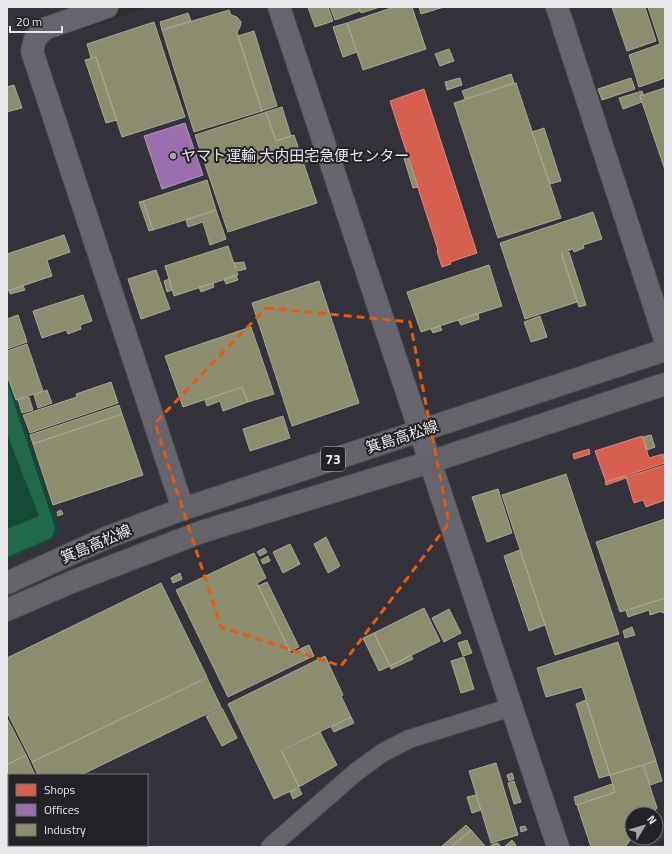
<svg xmlns="http://www.w3.org/2000/svg" width="672" height="854" font-family="'Titillium Web','Noto Sans JP',sans-serif">
  <style>
    .built { fill: #34323b; fill-rule: evenodd }
    .green { fill: #144b36 }
    .forest { fill: #1f6a4c }
    .shops { fill: #d6604d; stroke: #db887c }
    .offices { fill: #9970ab; stroke: #b194be }
    .industry { fill: #8c8c6e; stroke: #a8a793 }
    .lines { fill: none; stroke-linecap: round; stroke-linejoin: round }
    .street-casing { stroke: #4b4b4c; stroke-width: 20 }
    .secondary-casing { stroke: #4b4b4c; stroke-width: 24 }
    .primary-casing { stroke: #4b4b4c; stroke-width: 24 }
    .street { stroke: #64636a; stroke-width: 18 }
    .secondary { stroke: #66646d; stroke-width: 22 }
    .primary { stroke: #64636a; stroke-width: 22 }
    .marked { fill: none; stroke: #e8590c; stroke-width: 3; stroke-dasharray: 8 5; stroke-linejoin: round }
    .poi-dot { fill: #a7a6a8; stroke: #232226; stroke-width: 1.5 }
    .labels { text-anchor: middle; stroke-width: 4; stroke-linejoin: round; paint-order: stroke }
    .shield { fill: #232226; stroke: #adacaf; stroke-width: 1 }
    .shield-label { font-size: 14px; font-weight: bold; fill: #e8e7ea }
    .poi-label { font-size: 15px; fill: #e8e7ea; stroke: #232226; text-anchor: start }
    .street-label { font-size: 15px; fill: #e8e7ea; stroke: #232226 }
  </style>
  <rect width="100%" height="100%" fill="#2d2d2e"/>
  <path class="built" d="M7,7H75L83,30L148,7H665V836L656,847H7ZM9,775H147V845H9ZM632,814H656V838H632Z"/>
  <path class="green" d="M7,372L57,520L58,534L53,540L7,560Z"/>
  <path class="forest" d="M7,382L53,521L55,530L51,538L7,557V529L39,516L7,434Z"/>
  <path class="shops" d="M424,89L477,253L450,262L451,264L442,267L437,251L438,250L390,101Z
    M642,436L649,458L663,454L665,463L606,482L595,451Z
    M589,449L590,454L574,459L573,454Z
    M665,465V500L646,507L643,500L634,503L626,477Z
    M625,476L626,478L606,485L605,482Z"/>
  <path class="offices" d="M185,123L203,175L162,189L144,136Z"/>
  <path class="industry" d="M308,7H328L333,21L315,27Z
    M330,7H359L360,11L335,20Z
    M359,7H380L361,13Z
    M394,7H412L426,49L363,70L347,23Z
    M419,7H444L421,14Z
    M612,7H645L656,41L627,51Z
    M648,7H665V78L639,87L629,55L660,44Z
    M229,10L231,15L237,17L241,22L240,27L237,32L262,111L194,132L162,30Z
    M188,13L191,21L162,30L160,22Z
    M154,22L185,117L122,137L96,57L91,58L87,44Z
    M347,23L357,52L343,57L333,27Z
    M254,31L277,106L262,111L238,36Z
    M449,49L454,61L440,66L435,54Z
    M96,57L117,120L106,123L85,60Z
    M511,74L514,83L465,99L462,91Z
    M460,78L462,85L447,90L445,82Z
    M631,78L635,89L602,100L598,89Z
    M516,83L561,218L498,238L454,103Z
    M14,85L22,108L7,112V87Z
    M664,88L665,93V170L640,96Z
    M642,91L643,95L640,96L642,102L623,109L619,98Z
    M282,107L291,136L276,141L266,112Z
    M266,112L276,141L294,135L317,203L228,232L195,135Z
    M544,128L561,181L550,184L532,132Z
    M305,150L308,161L303,163L299,152Z
    M408,157L418,187L413,188L404,158Z
    M207,180L216,210L153,230L143,201Z
    M143,201L153,230L149,231L139,202Z
    M216,210L226,239L210,245L203,222L188,227L186,220Z
    M593,212L602,239L583,245L584,248L574,252L573,249L561,253L577,302L525,319L500,243Z
    M64,235L70,252L47,260L52,276L7,291V254Z
    M228,246L238,275L174,296L165,266Z
    M569,252L586,305L579,307L562,254Z
    M244,262L246,269L238,271L234,263Z
    M489,265L502,306L421,332L407,292Z
    M156,270L170,309L141,319L128,279Z
    M236,275L238,280L226,284L224,279Z
    M169,279L172,290L167,292L164,281Z
    M319,281L359,403L292,426L252,303Z
    M213,283L214,287L201,292L199,287Z
    M23,286L25,290L10,294L9,291Z
    M83,295L92,321L80,325L81,329L68,334L66,330L42,338L33,311Z
    M478,313L479,319L461,325L458,320Z
    M18,315L27,342L7,349V319Z
    M540,316L547,337L531,342L524,322Z
    M440,326L442,330L433,333L431,329Z
    M251,327L274,394L248,402L242,387L183,407L165,356Z
    M27,344L43,391L16,400L7,375V351Z
    M111,382L118,403L30,433L23,415L77,397L76,394Z
    M242,387L248,402L223,411L220,401L207,406L205,400Z
    M47,390L52,403L38,408L34,395Z
    M29,397L33,410L22,413L18,400Z
    M119,405L122,414L33,444L30,435Z
    M122,414L143,475L53,505L33,444Z
    M283,416L290,438L250,451L243,429Z
    M651,435L655,447L647,450L643,437Z
    M566,474L619,634L555,655L502,495Z
    M498,489L512,533L487,542L472,497Z
    M61,510L63,514L58,516L57,512Z
    M665,519V598L620,612L596,542Z
    M326,537L340,566L328,573L314,544Z
    M290,544L300,564L283,573L273,552Z
    M264,548L267,552L260,556L257,552Z
    M520,550L545,625L529,631L504,556Z
    M254,553L266,578L257,583L291,654L302,648L307,659L228,697L176,590Z
    M268,556L270,561L263,564L261,560Z
    M180,573L182,579L173,583L171,578Z
    M267,582L299,647L290,651L258,586Z
    M161,583L207,677L32,762L7,712V658Z
    M665,598V612L662,613V611L650,615L649,610L628,617L626,611Z
    M424,608L440,641L390,666L374,633Z
    M449,609L461,633L444,642L432,618Z
    M632,627L635,635L625,638L623,631Z
    M374,633L390,666L379,671L363,638Z
    M467,640L472,653L463,656L458,643Z
    M618,642L656,761L610,775L582,687L546,697L537,668Z
    M309,645L314,656L307,659L302,648Z
    M411,655L413,659L391,669L390,666Z
    M325,656L343,695L341,696L351,717L281,750L299,787L274,799L228,704Z
    M464,657L474,689L461,693L451,661Z
    M207,678L221,707L81,775H38L32,762Z
    M586,700L610,775L599,778L576,704Z
    M222,708L237,738L222,746L206,716Z
    M351,717L354,723L334,732L331,727Z
    M7,718L26,755L7,765Z
    M320,732L337,765L299,787L282,751Z
    M26,755L35,775H9V795L7,796V765Z
    M656,761L662,781L650,785L644,765Z
    M496,763L518,835L491,843L469,771Z
    M643,765L657,808L652,814H632V838L625,847H591L577,805L615,792L610,775Z
    M512,773L514,779L509,781L507,775Z
    M514,781L521,802L514,804L508,783Z
    M612,784L615,792L576,805L574,797Z
    M299,788L302,794L293,799L290,792Z
    M476,795L481,810L472,813L467,797Z
    M466,825L471,830L451,847H441Z
    M7,826L9,829V845H22L24,847H7Z
    M525,826L527,830L521,832L520,827Z
    M471,830L486,847H451Z
    M512,840L516,845L514,847H504Z
    M498,843L501,847H489L493,844Z"/>
  <g class="lines">
    <defs>
      <path id="street" d="M270,847L356,772L382,753L409,739L512,707"/>
      <path id="secondary" d="M107,7L44,29L35,39L32,51L183,509
        M279,7L558,847
        M557,7L665,339"/>
      <path id="primary" d="M7,583L108,537L183,509L665,350
        M7,610L74,581L201,532L430,462L665,384"/>
    </defs>
    <use href="#street" class="street-casing"/>
    <use href="#secondary" class="secondary-casing"/>
    <use href="#primary" class="primary-casing"/>
    <use href="#street" class="street"/>
    <use href="#secondary" class="secondary"/>
    <use href="#primary" class="primary"/>
  </g>
  <path class="marked" d="M266,308L410,322L449,523L341,666L221,627L155,423Z"/>
  <circle class="poi-dot" cx="173" cy="156" r="4"/>
  <g class="labels">
    <rect class="shield" x="321" y="447" width="24" height="24" rx="3"/>
    <g class="shield-label">
      <text x="333" y="464">73</text>
    </g>
    <g class="poi-label">
      <text x="181" y="161">ヤマト運輸 大内田宅急便センター</text>
    </g>
    <g class="street-label">
      <text transform="translate(402 437) rotate(-18)" y="5">箕島高松線</text>
      <text transform="translate(96 544) rotate(-23)" y="5">箕島高松線</text>
    </g>
  </g>
  <rect width="672" height="854" fill="none" stroke="#e8e7ea" stroke-width="16"/>
  <rect x="8" y="774" width="140" height="72" fill="#232226" stroke="#727174"/>
  <rect x="16" y="784" width="20" height="12" fill="#d6604d" stroke="#727174"/>
  <text x="44" y="794" font-size="12" fill="#e8e7ea">Shops</text>
  <rect x="16" y="804" width="20" height="12" fill="#9970ab" stroke="#727174"/>
  <text x="44" y="814" font-size="12" fill="#e8e7ea">Offices</text>
  <rect x="16" y="824" width="20" height="12" fill="#8c8c6e" stroke="#727174"/>
  <text x="44" y="834" font-size="12" fill="#e8e7ea">Industry</text>
  <g transform="translate(644 826) rotate(52)"><circle r="19" fill="#232226" stroke="#727174"/>
  <path d="M0-3L7 15L0 10L-7 15Z" fill="#a7a6a8"/>
  <text y="-6" font-size="11" font-weight="bold" text-anchor="middle" fill="#e8e7ea">N</text>
  </g>
  <path d="M10 26v6h52v-6" fill="none" stroke="#e8e7ea" stroke-width="2"/>
  <text x="16" y="26" font-size="12" fill="#e8e7ea" stroke="#232226" stroke-width="3" paint-order="stroke">20 m</text>
</svg>
